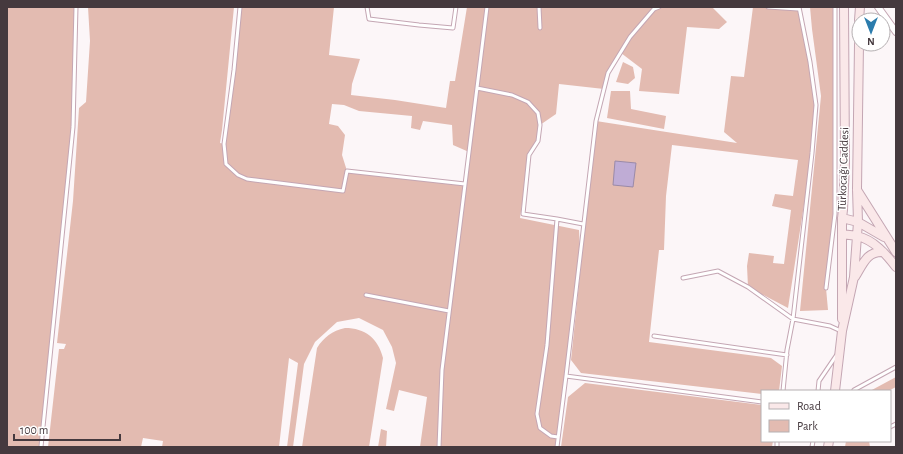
<svg xmlns="http://www.w3.org/2000/svg" width="903" height="454" font-family="'Alegreya Sans',sans-serif">
  <style>
    .green { fill: #e3bbb1; fill-rule: evenodd }
    .water { fill: #bfacd5; stroke: #9a8aa8 }
    .lines { fill: none; stroke-linecap: round; stroke-linejoin: round }
    .lane-casing { stroke: #c4a6b3; stroke-width: 5 }
    .street-casing { stroke: #c4a6b3; stroke-width: 8 }
    .secondary-casing { stroke: #c4a6b3; stroke-width: 10 }
    .lane { stroke: #fff; stroke-width: 3 }
    .street { stroke: #fff; stroke-width: 6 }
    .secondary { stroke: #fae8e9; stroke-width: 8 }
    .labels { text-anchor: middle; stroke-width: 3; stroke-linejoin: round; paint-order: stroke }
    .street-label { font-size: 12px; fill: #45393e; stroke: #fff }
  </style>
  <rect width="100%" height="100%" fill="#fcf6f8"/>
  <path class="green" d="M7,7H76L73,127L41,447H7Z
    M88,7H234L222,130L220,143L224,144L234,70L240,7H334L329,55L360,59L352,84L351,95L395,100L446,108L450,81H455L467,7H712L727,22L719,29L687,27L679,94L639,91L642,69L621,53L608,73L604,89L559,84L556,114L540,125L538,141L529,155L520,218L579,230L580,250L556,447H420L427,397L399,390L394,411L386,409L396,363L392,347L383,330L359,318L337,322L315,342L304,364L293,447H287L298,363L289,358L279,447H213L202,446V447H162L163,441L143,438L141,447H48L59,349H64L66,344L57,343L73,201L79,108L86,102L90,41ZM332,104L344,105L359,111L412,116L411,128L420,130L423,121L452,125L453,145L469,152L465,184L347,171L342,155L345,135L338,126L329,124Z
    M753,7L798,9L810,62L816,105L812,153L788,308L748,287L747,266L749,253L774,256L773,263L784,264L791,210L772,206L775,194L793,196L798,160L672,145L666,196L664,250H659L649,342L771,358L782,366L779,391H762V394L581,373L571,360L596,121L737,143L724,132L731,76L744,77Z
    M810,7H835V214L826,288L828,310L800,311L821,96L812,29Z
    M623,62L633,67L635,78L628,84L616,82Z
    M611,91H630L631,109L666,116L664,129L607,118Z
    M345,328C365,328 378,338 383,358L369,447H302L317,348C324,337 332,331 345,328Z
    M896,377V387L888,391H870Z
    M585,383L762,405V441H773L772,447H561L568,397Z
    M381,429L387,431L386,447H378Z
    M846,441H869L870,447H845Z"/>
  <path class="water" d="M615,161L636,163L633,187L613,185Z"/>
  <g class="lines">
    <defs>
      <path id="lane" d="M240,7L234,70L224,144L226,164L238,175L247,179L343,191L347,171L465,184
        M367,7L369,19L419,25L453,28L456,7
        M539,7L540,28
        M768,7L798,9
        M477,88L512,95L528,102L538,113L540,125L538,141L529,155L523,214L557,219
        M683,278L718,271L748,287L793,319L830,326L841,331
        M826,288L835,214V7
        M366,295L449,311
        M654,336L787,355
        M566,376L762,402
        M854,390L896,367
        M783,391L787,350L793,319L812,153L816,105L810,62L799,7
        M818,391L819,381L836,356
        M890,427L896,424
        M558,437L551,436L540,428L537,414L547,345L557,219L583,224
        M41,447L73,127L76,7
        M439,447L442,370L487,7
        M557,447L566,376L596,121L608,73L630,37L654,9L659,7
        M777,447V441
        M812,447L813,441"/>
      <path id="street" d="M878,7L896,32"/>
      <path id="secondary" d="M859,20L860,7
        M857,190L896,252
        M842,218L858,222L884,237
        M842,234C847,235 852,235 857,236C874,240 886,254 896,267
        M855,277C863,264 867,251 883,252
        M842,319V218L843,210L845,163L844,7
        M835,391L842,331L854,277L858,222L857,189L859,44
        M828,447L829,441"/>
    </defs>
    <use href="#lane" class="lane-casing"/>
    <use href="#street" class="street-casing"/>
    <use href="#secondary" class="secondary-casing"/>
    <use href="#lane" class="lane"/>
    <use href="#street" class="street"/>
    <use href="#secondary" class="secondary"/>
  </g>
  <g class="labels">
    <g class="street-label">
      <text transform="translate(843 169) rotate(-88)" y="4">Türkocağı Caddesi</text>
    </g>
  </g>
  <rect width="903" height="454" fill="none" stroke="#45393e" stroke-width="16"/>
  <rect x="761" y="390" width="130" height="52" fill="#ffffff" stroke="#b5b0b2"/>
  <rect x="769" y="403" width="20" height="6" fill="#fae8e9" stroke="#b5b0b2"/>
  <text x="797" y="410" font-size="12" fill="#45393e">Road</text>
  <rect x="769" y="420" width="20" height="12" fill="#e3bbb1" stroke="#b5b0b2"/>
  <text x="797" y="430" font-size="12" fill="#45393e">Park</text>
  <g transform="translate(871 32) rotate(180)"><circle r="19" fill="#ffffff" stroke="#b5b0b2"/>
  <path d="M0-3L7 15L0 10L-7 15Z" fill="#2b7cad"/>
  <text y="-6" font-size="11" font-weight="bold" text-anchor="middle" fill="#45393e">N</text>
  </g>
  <path d="M14 434v6h106v-6" fill="none" stroke="#45393e" stroke-width="2"/>
  <text x="20" y="434" font-size="12" fill="#45393e" stroke="#ffffff" stroke-width="3" paint-order="stroke">100 m</text>
</svg>
